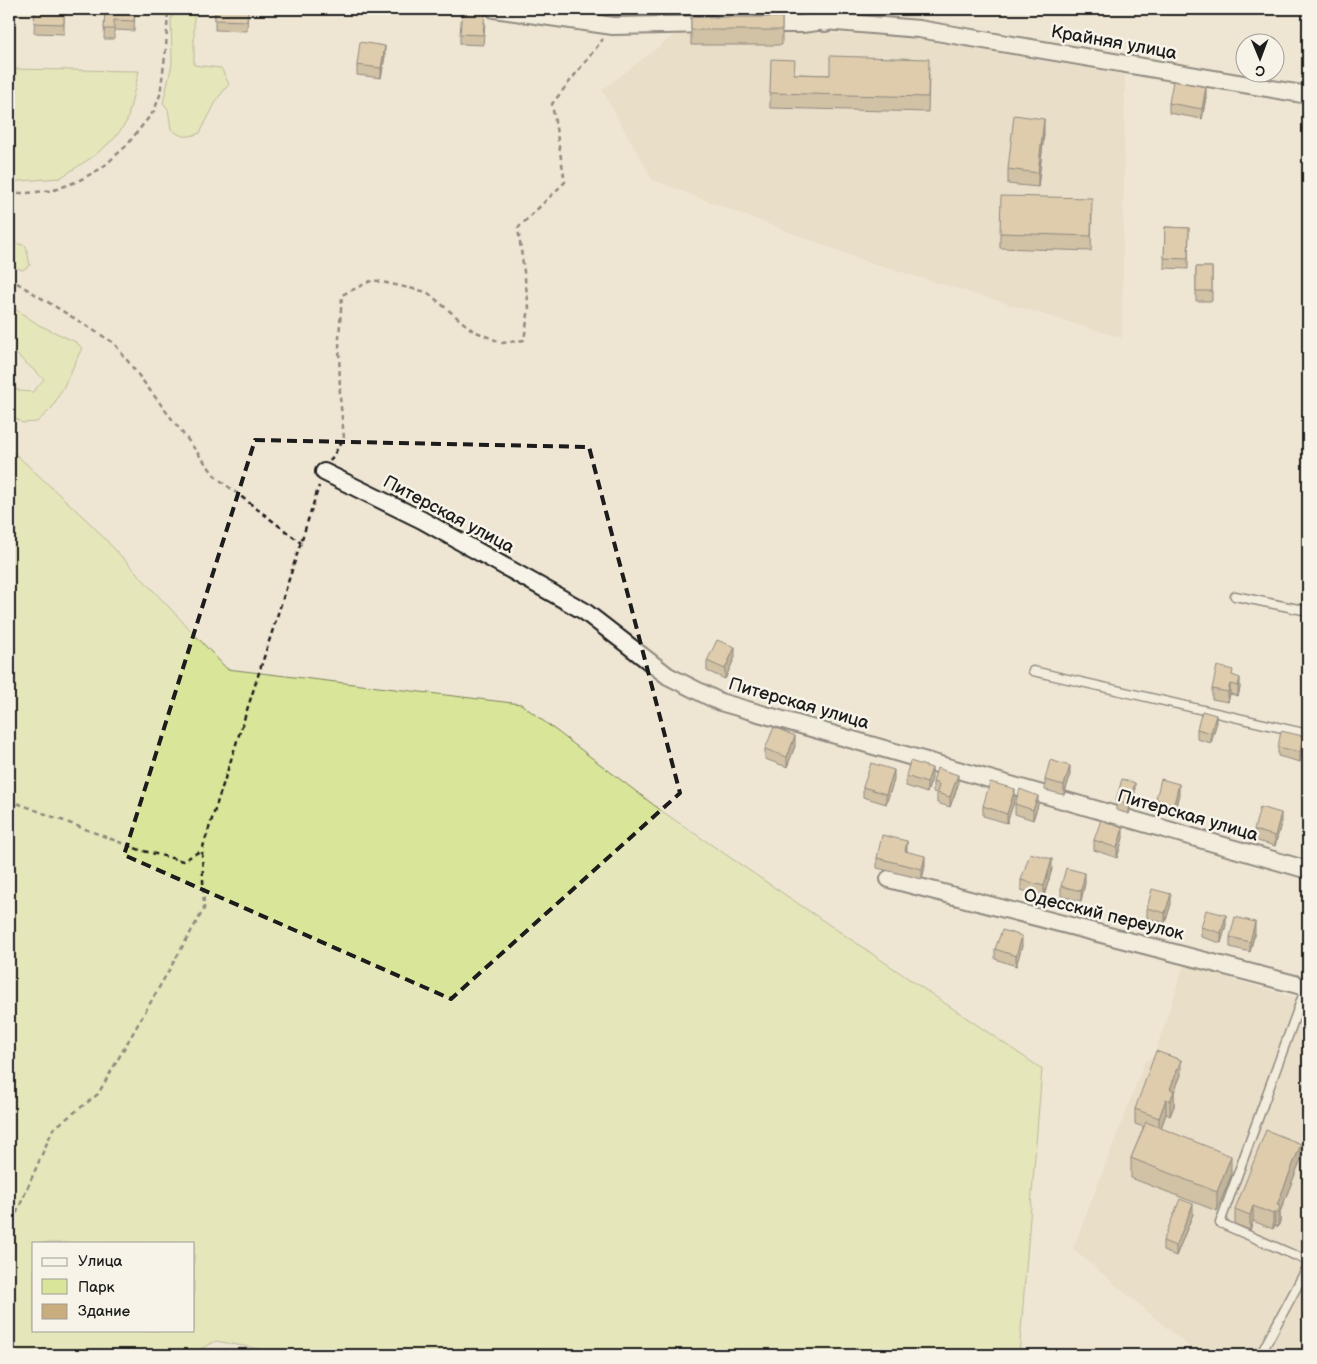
<svg xmlns="http://www.w3.org/2000/svg" width="1317" height="1364" font-family="'Balsamiq Sans',sans-serif">
  <style>
    .built { fill: #e3d4ba }
    .green { fill: #d9e699; stroke: #7a815a; fill-rule: evenodd }
    .lines { fill: none; stroke-linecap: round; stroke-linejoin: round }
    .service-casing { stroke: #1c1c1c; stroke-width: 11 }
    .minor-casing { stroke: #1c1c1c; stroke-width: 20 }
    .tertiary-casing { stroke: #1c1c1c; stroke-width: 24 }
    .path { stroke: #1c1c1c; stroke-width: 2.5; stroke-dasharray: 5 4; stroke-linecap: butt }
    .service { stroke: #f7f3e8; stroke-width: 8 }
    .minor { stroke: #f7f3e8; stroke-width: 16 }
    .tertiary { stroke: #f7f3e8; stroke-width: 20 }
    .wall { fill: #ad956d; stroke: #1c1c1c }
    .shaded-wall { fill: #8d7959; stroke: #1c1c1c }
    .building { fill: #c9ad7f; stroke: #1c1c1c }
    .marked { fill: none; stroke: #1c1c1c; stroke-width: 4; stroke-dasharray: 10 6; stroke-linejoin: round }
    .labels { text-anchor: middle; stroke-width: 5; stroke-linejoin: round; paint-order: stroke }
    .street-label { font-size: 18px; fill: #1c1c1c; stroke: #f7f3e8 }
  </style>
  <rect width="100%" height="100%" fill="#eee5d3"/>
  <filter id="ink" filterUnits="userSpaceOnUse"><feTurbulence type="fractalNoise" baseFrequency=".02" numOctaves="2"/><feDisplacementMap in="SourceGraphic" scale="10" xChannelSelector="R" yChannelSelector="G"/><feConvolveMatrix kernelMatrix="1 2 1 2 8 2 1 2 1" color-interpolation-filters="sRGB"/></filter>
  <g filter="url(#ink)">
    <path class="built" d="M691,32H782L900,36L1125,75L1122,338L865,261L653,180L602,90L677,33Z
      M1184,965L1307,1001L1305,1008L1308,1010V1093L1298,1120L1308,1129V1355H1199L1073,1249L1145,1061L1154,1056Z"/>
    <path class="green" d="M175,9H194V65L221,68L229,84L218,98L200,133C186,138 182,138 171,129L168,109L163,103L172,64L171,19Z
      M9,69L139,71L127,121L115,138L94,156L60,178L9,182Z
      M9,241L26,246L30,265L23,270L9,266Z
      M9,305L39,325L76,342L82,348L64,386L52,408L37,422L22,423L9,413V385L20,391L33,392L44,379L9,348Z
      M9,448L91,524L227,669L521,704L663,812L1042,1069L1019,1355H291L216,1341L189,1355H9ZM34,1243H194V1330H34Z"/>
    <g class="lines">
      <defs>
        <path id="service" d="M1235,596L1308,611
          M1033,671L1308,734
          M1306,987L1220,1223L1308,1261
          M1263,1350L1308,1266"/>
        <path id="minor" d="M494,9L613,26L713,24
          M760,24H802L825,21L919,29L1308,95
          M324,472L422,520L584,611L668,676L720,702L1308,870
          M889,879L1306,987L1308,984"/>
        <path id="tertiary" d="M825,21V9"/>
      </defs>
      <use href="#service" class="service-casing"/>
      <use href="#minor" class="minor-casing"/>
      <use href="#tertiary" class="tertiary-casing"/>
      <path class="path" d="M9,193H27L54,190L78,181L102,168L126,146L154,111L160,95L166,48L168,9
        M9,278L114,343L216,477L301,543
        M330,461L344,438L340,397L339,338L342,295L373,280L427,292L472,330L502,343L524,340L529,308L518,228L565,182L552,104L603,39
        M9,800L140,850L183,861L202,850
        M9,1239L14,1219L53,1129L98,1094L204,909L202,850L319,486"/>
      <use href="#service" class="service"/>
      <use href="#minor" class="minor"/>
      <use href="#tertiary" class="tertiary"/>
    </g>
    <path class="wall" d="M9,9H11L10,24H9Z
      M35,9H64V34L34,33Z
      M105,9H135L134,31L114,30V39H104Z
      M215,9H248L247,31L215,30Z
      M691,17H782V45H691Z
      M485,22L483,45L460,44V34Z
      M385,56L381,78L357,75V65Z
      M795,74L830,75L929,74L928,112L770,108V93Z
      M1206,97L1202,119L1169,113V103Z
      M1044,134L1038,187L1008,184V169Z
      M1092,213L1091,251L1000,248V233Z
      M1165,227L1189,228L1188,269L1164,268Z
      M1196,267H1212V301H1196Z
      M735,657L725,679L707,671V661Z
      M1233,676L1240,688L1238,696L1230,694L1228,702L1212,699V689Z
      M1216,725L1211,743L1197,739V729Z
      M795,746L787,767L765,759V749Z
      M1303,746L1300,762L1278,756V747Z
      M906,776L932,778L927,793L906,786Z
      M1070,776L1064,795L1045,790V780Z
      M894,780L886,804L863,797V787Z
      M933,782L958,785L950,807L937,803V793L933,792Z
      M1135,793L1129,814L1116,810V800Z
      M1179,794L1174,814L1156,809V799Z
      M1015,799L1007,823L983,816V806Z
      M1015,804L1038,805L1033,820L1015,814Z
      M1281,823L1275,846L1254,840V830Z
      M1123,838L1117,858L1094,850V840Z
      M907,852L925,866L922,879L877,868V858Z
      M1052,869L1044,896L1021,890V880Z
      M1085,883L1081,901L1061,896V886Z
      M1171,904L1165,923L1147,918V908Z
      M1226,925L1221,943L1201,937V927Z
      M1255,932L1250,952L1230,947V937Z
      M1022,946L1016,966L995,959V949Z
      M1181,1075L1174,1092V1106L1170,1116L1166,1114L1161,1128L1231,1176L1217,1211L1131,1178V1158L1144,1127L1135,1124V1109Z
      M1301,1159L1280,1212V1221L1278,1227L1275,1225L1273,1229L1253,1221L1250,1230L1235,1224V1209Z
      M1193,1214L1176,1256L1163,1251V1241Z"/>
    <path class="shaded-wall" d="M385,46V56L381,78V68Z
      M1206,87V97L1202,119V109Z
      M1044,119V134L1038,187V173Z
      M735,647V657L725,679V669Z
      M1240,678V688L1238,696V686Z
      M1230,684V694L1228,702V692Z
      M1216,715V725L1211,743V733Z
      M795,736V746L787,767V757Z
      M1303,736V746L1300,762V752Z
      M1070,766V776L1064,795V785Z
      M932,768V778L927,793V783Z
      M894,770V780L886,804V794Z
      M958,775V785L950,807V797Z
      M1135,783V793L1129,814V804Z
      M1179,784V794L1174,814V804Z
      M1015,789V799L1007,823V814Z
      M1038,796V805L1033,820V810Z
      M1281,813V823L1275,846V836Z
      M1123,828V838L1117,858V848Z
      M907,841V851L905,861V851Z
      M925,856V866L922,879V869Z
      M1052,859V869L1044,896V886Z
      M1085,873V883L1081,901V891Z
      M1171,894V904L1165,923V913Z
      M1226,915V925L1221,943V933Z
      M1255,922V932L1250,952V942Z
      M1022,936V946L1016,966V956Z
      M1181,1060V1075L1174,1092V1106L1170,1116V1089Z
      M1166,1099V1114L1159,1133V1118Z
      M1301,1144V1159L1280,1212V1221L1278,1227V1212L1277,1205Z
      M1231,1156V1176L1217,1211V1192Z
      M1193,1204V1214L1176,1256V1246Z
      M1253,1206V1221L1250,1230V1215Z
      M1275,1211V1225L1273,1229V1214Z"/>
    <path class="building" d="M35,9H64V24L34,23Z
      M105,9H135L134,21L114,20V29H104Z
      M215,9H248L247,21L215,20Z
      M462,11L485,12L483,35L460,34Z
      M691,17H782V30H691Z
      M360,42L385,46L381,68L357,65Z
      M830,56L929,59L928,97L770,93L771,59L795,60L794,74L830,75Z
      M1173,81L1206,87L1202,109L1169,103Z
      M1014,115L1044,119L1038,173L1008,169Z
      M1001,196L1092,198L1091,236L1000,233Z
      M1165,227L1189,228L1188,259L1164,258Z
      M1196,267H1212V291H1196Z
      M717,640L735,647L725,669L707,661Z
      M1217,666L1233,670L1232,675L1240,678L1238,686L1230,684L1228,692L1212,689Z
      M1202,711L1216,715L1211,733L1197,729Z
      M774,727L795,736L787,757L765,749Z
      M1281,731L1303,736L1300,752L1278,747Z
      M1050,760L1070,766L1064,785L1045,780Z
      M910,761L932,768L927,783L906,776Z
      M871,763L894,770L886,794L863,787Z
      M937,768L958,775L950,797L937,793L939,784L933,782Z
      M1122,779L1135,783L1129,804L1116,800Z
      M1161,779L1179,784L1174,804L1156,799Z
      M990,782L1015,789L1007,814L983,806Z
      M1020,789L1038,796L1033,810L1015,804Z
      M1260,807L1281,813L1275,836L1254,830Z
      M1101,820L1123,828L1117,848L1094,840Z
      M882,835L907,841L905,851L925,856L922,869L877,858Z
      M1030,853L1052,859L1044,886L1021,880Z
      M1066,868L1085,873L1081,891L1061,886Z
      M1152,889L1171,894L1165,913L1147,908Z
      M1206,910L1226,915L1221,933L1201,927Z
      M1235,917L1255,922L1250,942L1230,937Z
      M1002,930L1022,936L1016,956L995,949Z
      M1156,1051L1181,1060L1170,1089L1174,1091L1170,1101L1166,1099L1159,1118L1135,1109Z
      M1146,1122L1231,1156L1217,1192L1131,1158Z
      M1266,1130L1301,1144L1277,1205L1280,1206L1278,1212L1275,1211L1273,1214L1253,1206L1250,1215L1235,1209Z
      M1180,1199L1193,1204L1176,1246L1163,1241Z"/>
  </g>
  <path d="M0 0H1317V1364H0ZM255,440L589,447L680,793L451,999L124,855Z" fill="#eee5d3" fill-opacity=".55" fill-rule="evenodd"/>
  <path class="marked" d="M255,440L589,447L680,793L451,999L124,855Z"/>
  <g class="labels">
    <g class="street-label">
      <text transform="translate(1114 42) rotate(10)" y="6">Крайняя улица</text>
      <text transform="translate(449 514) rotate(28)" y="6">Питерская улица</text>
      <text transform="translate(799 703) rotate(16)" y="6">Питерская улица</text>
      <text transform="translate(1188 815) rotate(16)" y="6">Питерская улица</text>
      <text transform="translate(1104 914) rotate(14)" y="6">Одесский переулок</text>
    </g>
  </g>
  <rect width="1317" height="1364" fill="none" stroke="#f7f3e8" stroke-width="30"/>
  <rect x="15" y="15" width="1287" height="1334" fill="none" stroke="#1c1c1c" stroke-width="2" filter="url(#ink)"/>
  <rect x="32" y="1242" width="162" height="90" fill="#f7f3e8" stroke="#9f9d96"/>
  <rect x="42" y="1258" width="25" height="8" fill="#f7f3e8" stroke="#9f9d96"/>
  <text x="78" y="1266" font-size="15" fill="#1c1c1c">Улица</text>
  <rect x="42" y="1279" width="25" height="15" fill="#d9e699" stroke="#9f9d96"/>
  <text x="78" y="1292" font-size="15" fill="#1c1c1c">Парк</text>
  <rect x="42" y="1304" width="25" height="15" fill="#c9ad7f" stroke="#9f9d96"/>
  <text x="78" y="1316" font-size="15" fill="#1c1c1c">Здание</text>
  <g transform="translate(1260 58) rotate(179)"><circle r="24" fill="#f7f3e8" stroke="#9f9d96"/>
  <path d="M0-4L9 19L0 12L-9 19Z" fill="#1c1c1c"/>
  <text y="-8" font-size="14" font-weight="bold" text-anchor="middle" fill="#1c1c1c">С</text>
  </g>
</svg>
